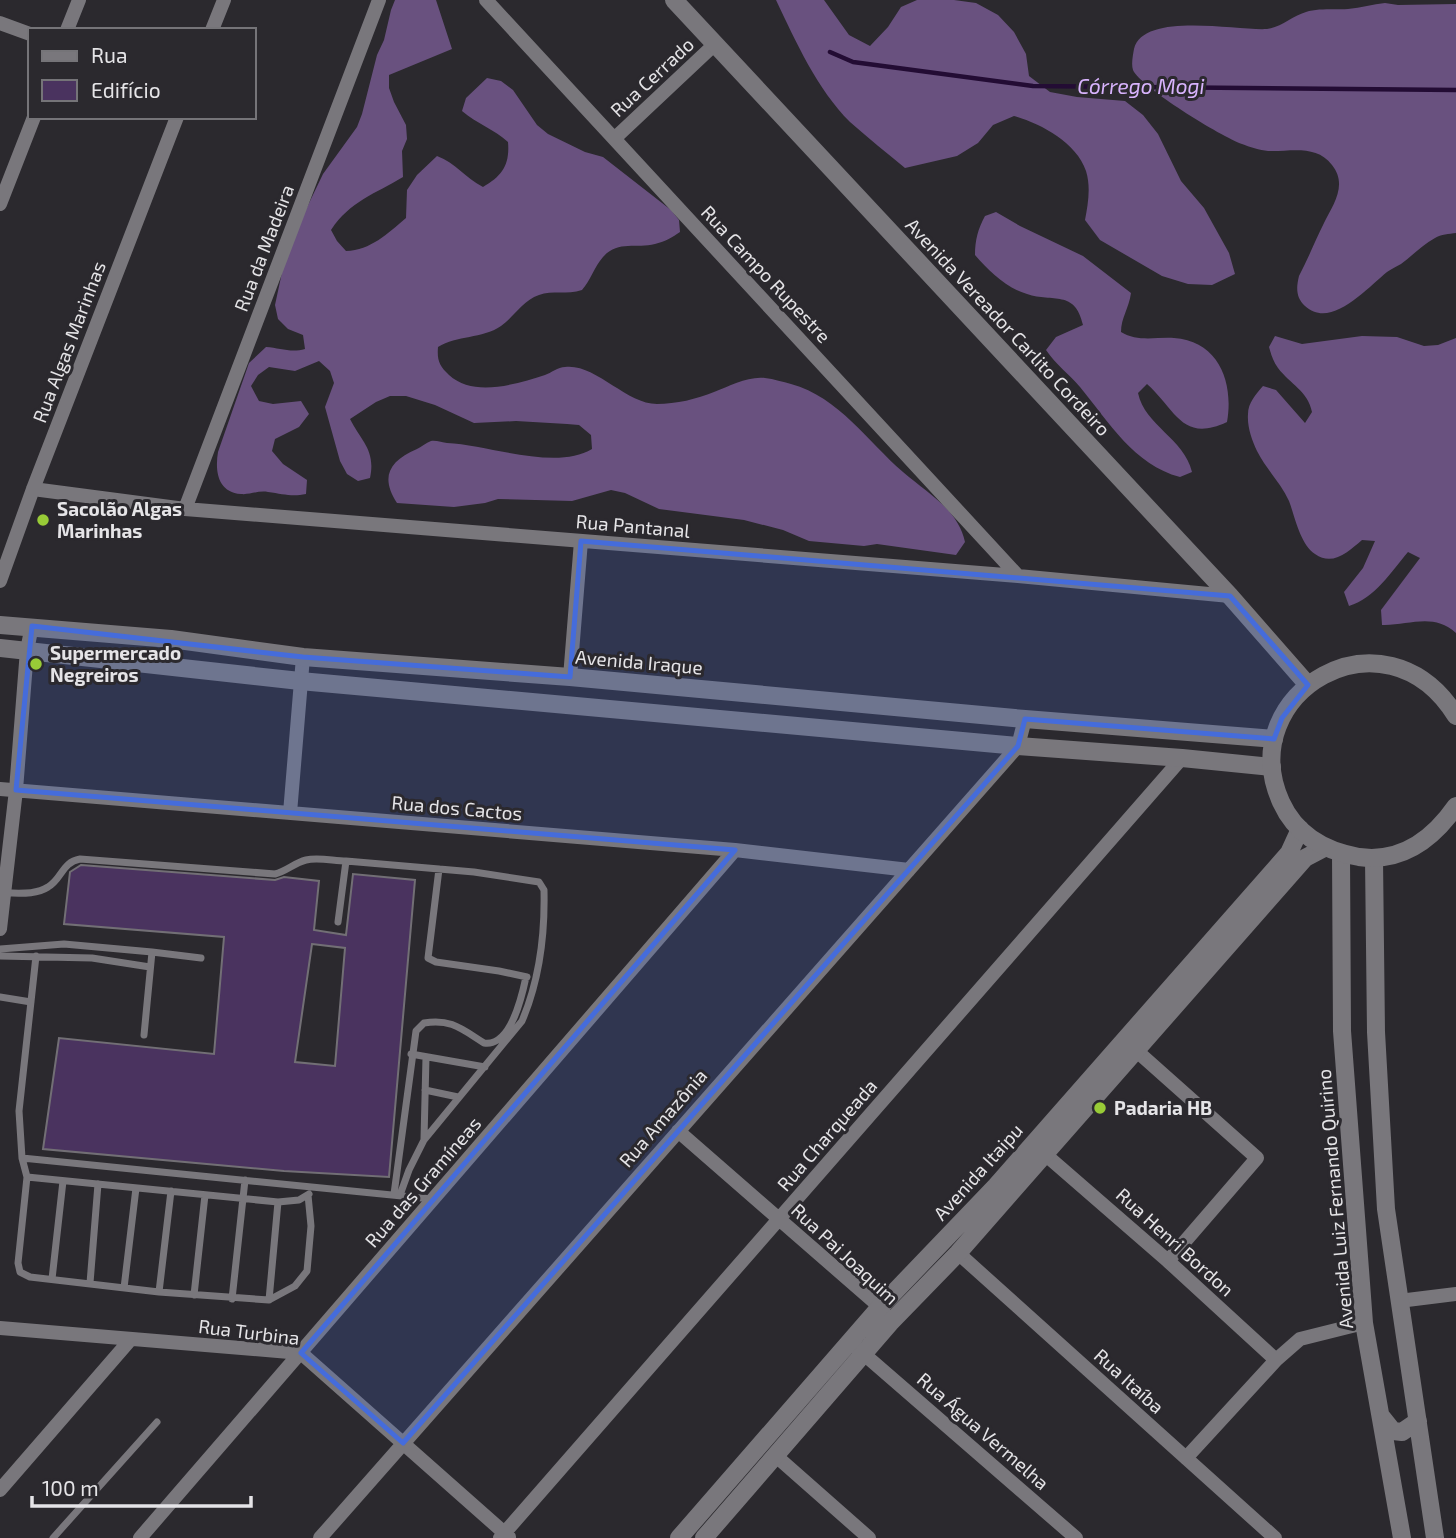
<svg xmlns="http://www.w3.org/2000/svg" width="1456" height="1538" font-family="'Exo 2',sans-serif">
  <style>
    .forest { fill: #69517f }
    .lines { fill: none; stroke-linecap: round; stroke-linejoin: round }
    .stream { stroke: #230c34; stroke-width: 4.5 }
    .building { fill: #4a335f; stroke: #726f75; stroke-width: 2; fill-rule: evenodd }
    .service { stroke: #79777c; stroke-width: 7 }
    .minor { stroke: #79777c; stroke-width: 14 }
    .tertiary { stroke: #79777c; stroke-width: 18 }
    .secondary { stroke: #79777c; stroke-width: 18 }
    .marked { fill: #456cdb; fill-opacity: 0.2; stroke: #456cdb; stroke-width: 5; stroke-linejoin: round }
    .poi-dot { fill: #98cb37; stroke: #2b292e; stroke-width: 2.5 }
    .labels { text-anchor: middle; stroke-width: 6; stroke-linejoin: round; paint-order: stroke }
    .street-label { font-size: 19px; fill: #e5e4e7; stroke: #2b292e }
    .poi-label { font-size: 19px; font-weight: bold; fill: #e5e4e7; stroke: #2b292e; text-anchor: start }
    .water-label { font-size: 21px; font-style: italic; fill: #d8b3fd; stroke: #2b292e }
  </style>
  <rect width="100%" height="100%" fill="#2b292e"/>
  <path class="forest" d="M395,0H436L452,49L389,75V88L394,102L406,125L407,139L402,151L403,177C375,194 350,201 331,230L337,241L346,251C371,250 387,234 406,218L407,190L417,175L437,156C456,163 465,178 483,187C502,176 510,165 508,142C494,129 477,124 462,111L466,98L487,78L501,81L513,90L537,125L548,134L585,152L603,157L671,210L679,220L680,232C673,237 664,242 655,244C636,249 618,240 603,257C594,267 591,280 582,290C567,295 552,290 539,295C522,301 515,316 501,326C482,339 457,335 438,347C437,360 439,366 449,375C474,398 516,384 545,375C551,373 558,367 565,367C595,363 626,404 657,404C676,404 697,399 714,392C730,386 748,376 765,378C774,379 783,382 791,384C839,397 868,442 903,472C927,493 958,509 965,542L956,555L877,544L864,546L809,541L783,530L744,520L659,509L625,493L611,490L572,501L498,499L485,503L454,507L397,503C380,477 389,461 417,449C421,447 426,443 431,441C436,440 443,443 447,443C489,445 556,471 592,449L591,435L579,425L567,424L516,421L474,423L435,405L406,396H390L376,402L350,419C361,441 376,450 370,478L358,481L347,474L340,461L325,407L334,383L330,371L319,361L295,371L269,367L258,375L251,386L259,401L273,404L301,401L309,414L299,427L275,439L272,451L283,464L307,480L306,494C292,497 283,494 268,492C259,490 250,495 241,494C217,492 215,470 218,452L249,363L266,347C280,348 291,353 305,349L303,335L288,329L278,319L275,305L284,263L298,226L323,174L357,127L362,114L377,55L384,40L391,10Z
    M776,0H824L849,35L870,46L888,27L901,7L917,0H954L976,3L998,15L1014,32L1026,54L1029,76L1050,92L1077,97L1125,101L1143,115L1158,134L1181,181L1204,208L1229,253L1235,274L1212,285L1188,284L1162,276L1100,240L1085,220C1088,204 1091,187 1086,171C1076,142 1041,124 1014,116L993,125L978,143L957,156L905,168C887,153 868,138 850,122C817,89 796,42 776,0Z
    M1385,3L1398,5L1456,4V233C1449,234 1441,234 1435,238C1422,245 1412,256 1401,264C1396,267 1391,269 1387,272C1367,288 1331,330 1305,306C1296,298 1296,288 1299,276C1308,259 1315,241 1324,223C1333,205 1348,185 1332,165C1316,144 1290,152 1268,151C1260,150 1249,147 1242,144C1222,137 1140,87 1133,70C1131,64 1133,55 1134,49C1143,11 1238,31 1267,29C1282,27 1292,16 1306,12C1318,8 1335,10 1348,9C1361,8 1373,4 1385,3Z
    M996,212L1020,226L1083,256L1131,293C1129,308 1121,318 1121,332C1137,342 1155,337 1174,338C1219,341 1234,383 1227,422C1182,443 1176,410 1147,384L1138,393C1145,426 1184,438 1192,472L1180,477C1134,465 1109,422 1080,387C1069,374 1056,365 1046,350L1056,337L1083,325C1075,289 1053,303 1027,294C1006,288 989,271 975,255C975,240 978,229 985,216Z
    M1275,336L1302,344L1362,336L1397,337L1424,346L1438,345L1456,338V633C1433,612 1408,626 1382,625L1381,610L1420,558L1408,552C1391,572 1375,598 1349,606L1344,592L1363,568L1375,541L1362,540C1349,551 1333,567 1315,554C1300,544 1295,517 1289,501C1281,483 1266,469 1257,451C1252,440 1247,427 1248,414C1248,403 1256,394 1263,386L1276,390L1305,423L1312,412C1308,391 1290,384 1278,368C1273,361 1271,354 1269,347Z"/>
  <g class="lines">
    <path class="stream" d="M830,52L853,62L1033,86L1456,90"/>
  </g>
  <path class="building" d="M81,865L275,880L284,877L319,881L314,930L346,935L353,874L415,880L389,1177L284,1171L43,1149L59,1038L214,1054L224,937L64,924L70,872ZM312,944L345,948L335,1066L295,1062Z"/>
  <g class="lines">
    <path class="service" d="M439,869L428,958L436,962L499,971L527,977
      M5,893C19,893 36,895 48,887C62,879 62,862 80,859L275,874C287,871 294,863 306,860C318,857 334,861 346,861
      M338,922L346,861L474,872L539,882L544,890C545,933 539,981 522,1021L424,1140L409,1170L400,1195
      M0,949L64,944L152,952
      M0,956L92,958L150,967
      M36,956L19,1111L22,1158L27,1177L18,1263L20,1272L30,1277L159,1292L269,1300L295,1286L307,1271L311,1226L308,1195
      M0,997L31,1002
      M144,1035L152,952L201,958
      M411,1054L485,1067
      M425,1090L458,1097
      M424,1139L426,1057
      M22,1158L432,1199
      M27,1177L278,1202L299,1200L309,1194
      M394,1194L416,1031L424,1023C451,1018 463,1030 484,1043C511,1047 522,996 526,977
      M52,1279L63,1181
      M90,1283L98,1184
      M124,1288L136,1188
      M159,1292L171,1191
      M194,1295L205,1195
      M232,1299L245,1180
      M269,1300L278,1202
      M53,1538L157,1422"/>
    <path class="minor" d="M486,0L1018,576
      M0,23L30,34
      M67,30L79,0
      M212,30L224,0
      M615,138L715,44
      M0,204L34,117
      M33,489L185,509L1018,576L1230,596
      M185,509L379,0
      M0,581L33,489L177,117
      M570,677L581,541
      M0,789L735,850L909,870
      M290,813L303,657
      M0,929L16,790L27,650L32,626
      M1130,1045L1257,1158L1168,1261
      M678,1131L880,1307L886,1316
      M1039,1149L1168,1261L1276,1360
      M958,1253L1275,1538
      M1399,1301L1456,1294
      M0,1328L301,1353L509,1537
      M850,1342L1076,1538
      M776,1456L869,1538
      M1186,1458L1276,1360L1300,1339L1364,1323
      M0,1490L131,1339
      M140,1538L735,850
      M320,1538L1018,746L1025,719
      M500,1538L1182,758"/>
    <path class="tertiary" d="M0,625L171,639L303,657L570,677L1025,719L1274,739
      M0,648L300,681L1018,746L1182,758L1272,767
      M1341,854L1342,1031L1364,1323L1402,1538
      M1374,859L1376,1032L1386,1209L1435,1538
      M1381,1416L1393,1431L1402,1432L1418,1421
      M679,1538L880,1307L996,1186L1289,853L1300,829
      M704,1538L890,1323L958,1253L1305,858L1324,848"/>
    <path class="secondary" d="M674,0L1230,596L1308,685
      M1456,716C1385,602 1232,693 1281,802C1296,835 1324,851 1359,857C1402,863 1433,839 1456,806"/>
  </g>
  <path class="marked" d="M581,541L1230,596L1308,685L1282,718L1274,739L1025,719L1018,746L403,1443L301,1353L735,850L16,790L32,626L303,657L570,677Z"/>
  <g class="poi-dot">
    <circle cx="43" cy="520" r="7"/>
    <circle cx="36" cy="664" r="7"/>
    <circle cx="1100" cy="1108" r="7"/>
  </g>
  <g class="labels">
    <g class="street-label">
      <text transform="translate(652 77) rotate(-43)" y="7">Rua Cerrado</text>
      <text transform="translate(264 248) rotate(-69)" y="7">Rua da Madeira</text>
      <text transform="translate(766 274) rotate(47)" y="7">Rua Campo Rupestre</text>
      <text transform="translate(1008 327) rotate(47)" y="7">Avenida Vereador Carlito Cordeiro</text>
      <text transform="translate(69 342) rotate(-69)" y="7">Rua Algas Marinhas</text>
      <text transform="translate(633 526) rotate(5)" y="7">Rua Pantanal</text>
      <text transform="translate(639 662) rotate(5)" y="7">Avenida Iraque</text>
      <text transform="translate(457 808) rotate(5)" y="7">Rua dos Cactos</text>
      <text transform="translate(663 1118) rotate(-49)" y="7">Rua Amazônia</text>
      <text transform="translate(827 1135) rotate(-49)" y="7">Rua Charqueada</text>
      <text transform="translate(978 1172) rotate(-48)" y="7">Avenida Itaipu</text>
      <text transform="translate(423 1182) rotate(-49)" y="7">Rua das Gramíneas</text>
      <text transform="translate(1335 1199) rotate(-95)" y="7">Avenida Luiz Fernando Quirino</text>
      <text transform="translate(1175 1242) rotate(42)" y="7">Rua Henri Bordon</text>
      <text transform="translate(845 1254) rotate(43)" y="7">Rua Pai Joaquim</text>
      <text transform="translate(249 1332) rotate(7)" y="7">Rua Turbina</text>
      <text transform="translate(1129 1381) rotate(42)" y="7">Rua Itaíba</text>
      <text transform="translate(983 1431) rotate(41)" y="7">Rua Água Vermelha</text>
    </g>
    <g class="poi-label">
      <text x="57" y="516">Sacolão Algas<tspan x="57" dy="22">Marinhas</tspan></text>
      <text x="50" y="660">Supermercado<tspan x="50" dy="22">Negreiros</tspan></text>
      <text x="1114" y="1115">Padaria HB</text>
    </g>
    <g class="water-label">
      <text x="1141" y="94">Córrego Mogi</text>
    </g>
  </g>
  <rect x="28" y="28" width="228" height="91" fill="#2b292e" stroke="#757478" stroke-width="2"/>
  <rect x="42" y="51" width="35" height="10" fill="#79777c" stroke="#757478" stroke-width="2"/>
  <text x="91" y="63" font-size="21" fill="#e5e4e7">Rua</text>
  <rect x="42" y="80" width="35" height="21" fill="#4a335f" stroke="#757478" stroke-width="2"/>
  <text x="91" y="98" font-size="21" fill="#e5e4e7">Edifício</text>
  <path d="M32 1496v10h219v-10" fill="none" stroke="#e5e4e7" stroke-width="3.5"/>
  <text x="42" y="1496" font-size="21" fill="#e5e4e7" stroke="#2b292e" stroke-width="5" paint-order="stroke">100 m</text>
</svg>
